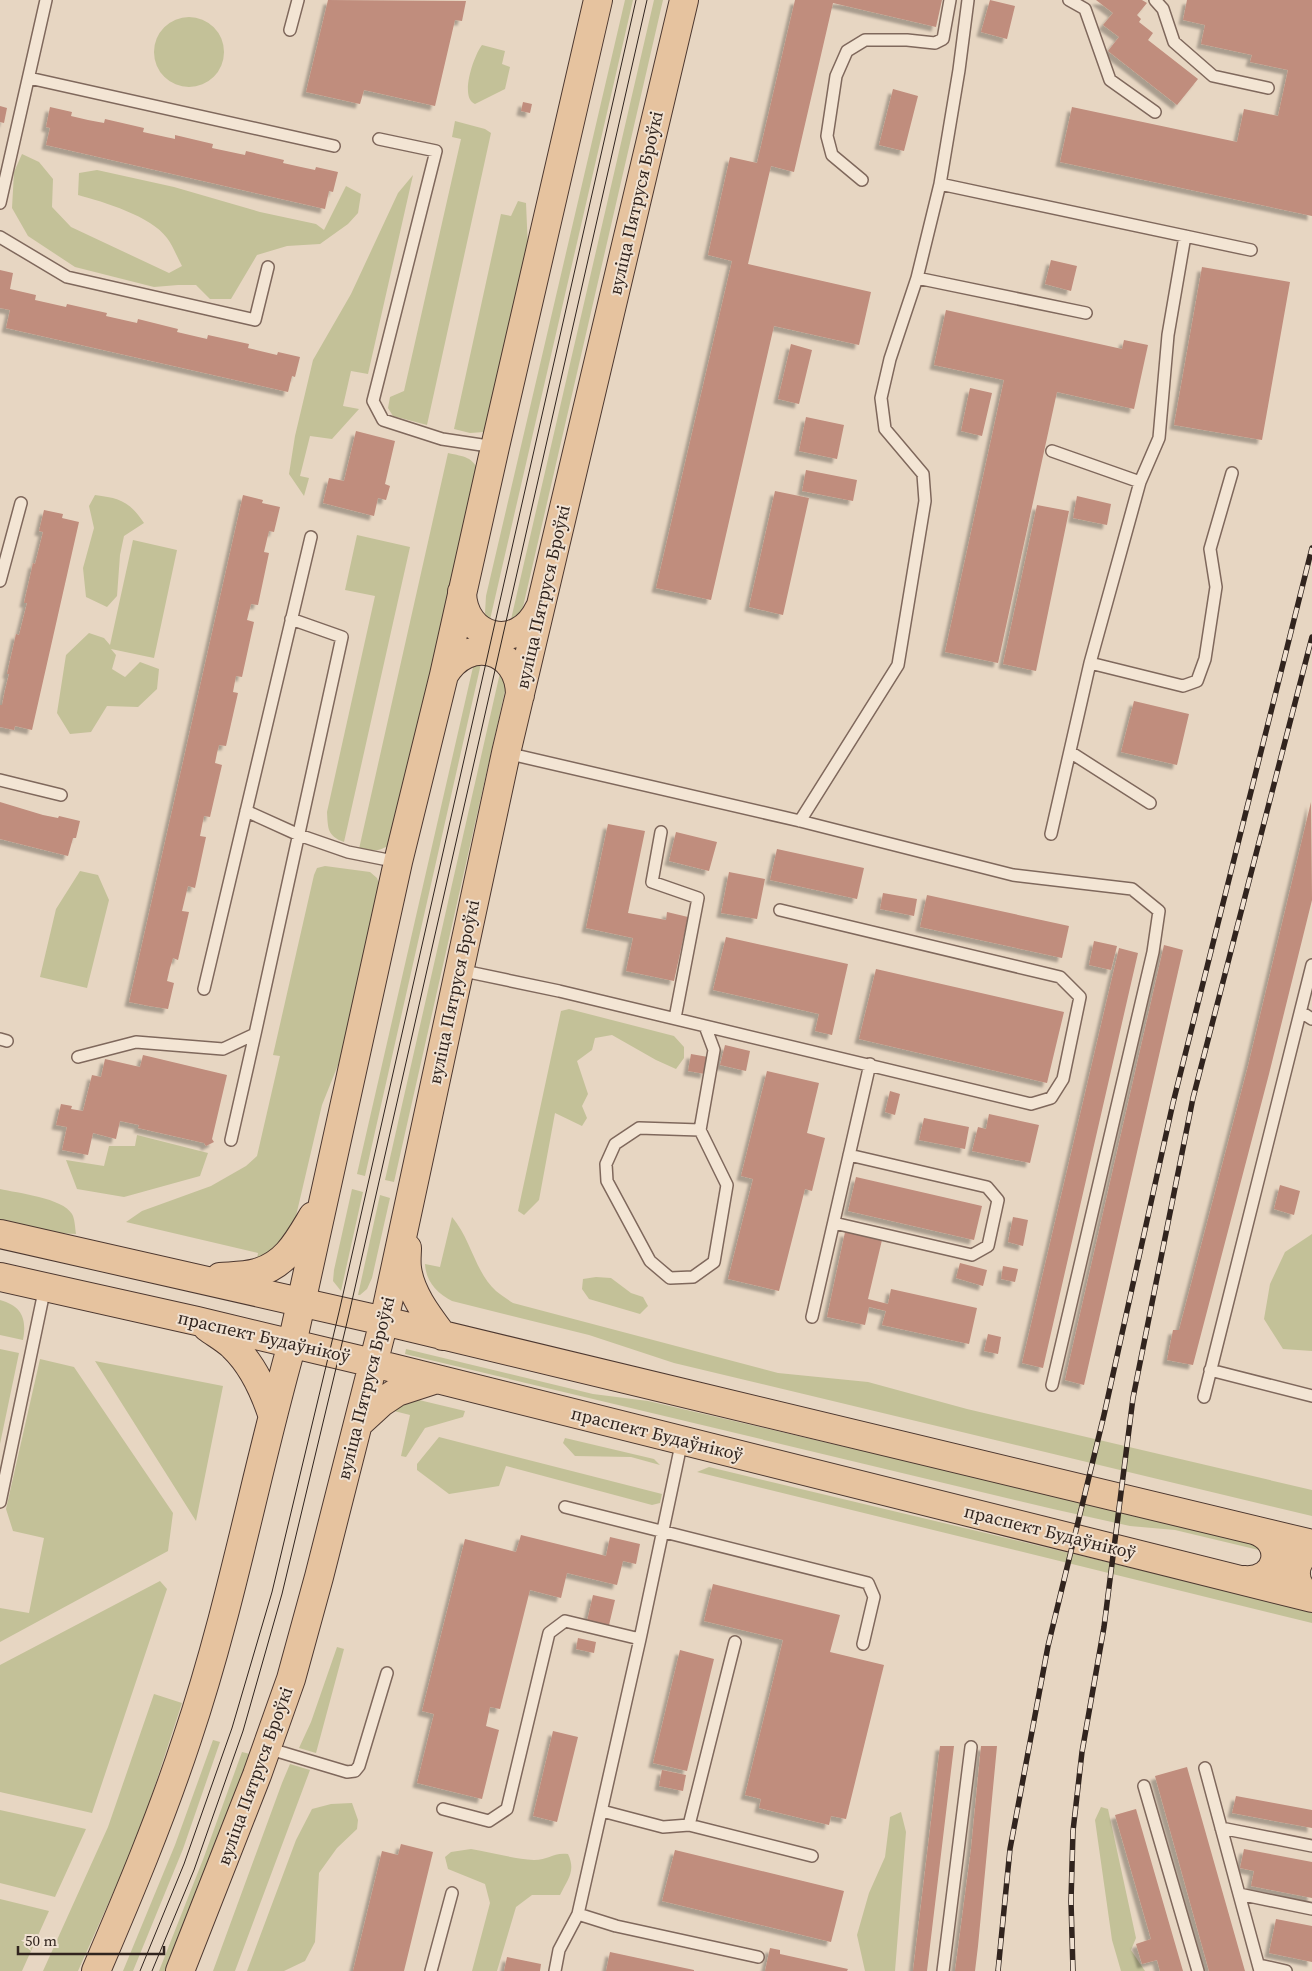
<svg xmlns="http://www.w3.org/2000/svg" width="1312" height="1971" font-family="'Source Serif 4',serif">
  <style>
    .green { fill: #c3c198 }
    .building { fill: #c08d7d; filter: url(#shadow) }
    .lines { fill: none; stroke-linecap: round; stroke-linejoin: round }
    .lane-casing { stroke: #7f685c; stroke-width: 14 }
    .primary-casing { stroke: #4d3830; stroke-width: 30 }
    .lane { stroke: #f3e5d4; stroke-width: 11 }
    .primary { stroke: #e6c39f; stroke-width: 28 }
    .tram { stroke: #31241e; stroke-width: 1 }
    .rail-casing { stroke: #31241e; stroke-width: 5.5 }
    .rail { stroke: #f0e1d1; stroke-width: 4; stroke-dasharray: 11; stroke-linecap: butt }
    .labels { text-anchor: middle; stroke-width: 4; stroke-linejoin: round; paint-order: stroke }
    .street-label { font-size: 18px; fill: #31241e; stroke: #f0e1d1 }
  </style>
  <defs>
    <filter id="shadow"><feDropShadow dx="-4.5" dy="4.5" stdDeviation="1" flood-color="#0004"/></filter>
  </defs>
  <rect width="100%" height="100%" fill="#e7d6c2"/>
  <path class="green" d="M625,0H633L489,624L485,613L486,596Z
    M654,0H663L520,620L509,628Z
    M154 52a35 35 0 1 1 70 0a35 35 0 1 1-70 0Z
    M482,45L505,51L502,64L510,67L505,89L475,104C459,98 474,55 482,45Z
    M455,121L485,129L491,133L427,425L393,416L388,408L390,397L404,391L461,139L452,137Z
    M22,154L39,162L53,179L52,207L71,227L169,273L182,266C177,257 173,246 167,238C151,216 104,202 78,195L79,173L97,170L174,187L260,212L316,224L324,230L346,186L361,194L358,213L348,224L320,244L287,246L257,255L231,299H210L196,285H178L154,287L75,267L28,236L12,208L14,172Z
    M413,175L368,374L351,371L343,406L359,409L332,439L310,436L300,476L309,478L304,496L289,474L295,436L313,360L351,294L398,193Z
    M518,201L526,203L528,249L490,426L484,432L470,433L454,429L501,214L511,216Z
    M448,453C465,457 472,456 480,473L396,840C383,851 375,852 359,849Z
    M95,495C120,498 130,502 144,523L124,536L120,555L117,596L107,607L86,597L83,568L94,528L89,506Z
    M357,535L410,547L344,842C327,836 328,828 327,812L375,596L345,590Z
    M133,540L177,550L154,658L111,649L116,655L112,669L125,677L140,662L159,669L157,689L138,707L107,706L91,732L70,734L57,713L66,655L89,633L104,638L110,645Z
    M482,659L365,1176L357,1174L473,667L477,661Z
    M502,664L509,673L394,1182L385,1180Z
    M325,866L370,872L377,878L382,892L342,1055L322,1105L292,1233L255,1271L258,1253L126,1222L142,1211L211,1186L246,1166L257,1156L280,1056L273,1055L314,875L317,868Z
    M80,871L98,875L109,900L87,988L40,977L56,909Z
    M569,1009L674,1036L684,1047V1058L676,1069L656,1060L612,1035L595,1038L592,1050L577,1061L588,1094L582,1106L587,1118L582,1126L555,1113L539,1200L524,1215L518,1211L561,1011Z
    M137,1135L208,1153L200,1176L124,1197L77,1189L66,1160L104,1166L109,1146H135Z
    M0,1189C17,1193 63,1198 72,1214C75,1219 75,1228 76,1234L22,1231L0,1226Z
    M352,1189L363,1192L341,1291L333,1281L334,1270Z
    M380,1195L390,1198L372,1278L367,1289L360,1295H358Z
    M452,1217C471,1239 475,1272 496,1291C501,1295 507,1299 513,1303L778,1373L868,1382L967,1409L1312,1490V1516L674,1363L589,1335L452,1301C437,1293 426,1282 425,1264L440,1267Z
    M1312,1234V1351L1283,1349L1264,1319L1270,1284L1285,1252Z
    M596,1277L611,1278L631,1293L643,1297L648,1306L640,1314L589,1299L582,1289L583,1279Z
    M0,1300C22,1306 27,1319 23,1340L0,1335Z
    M0,1349L19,1353L0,1444Z
    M406,1349L593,1394L648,1401L1264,1544L1263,1551L1175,1530L1130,1526L1053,1509L405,1354Z
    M40,1359L74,1367L173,1513L168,1551L0,1642V1608L29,1613L44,1538L13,1531L6,1509Z
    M95,1361L223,1386L196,1521Z
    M419,1400L465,1411L463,1417L425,1428L406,1457L401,1456L410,1415L394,1411L404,1403Z
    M439,1437L662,1494L660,1503L652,1505L506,1466L499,1486L449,1494L417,1470V1464Z
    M565,1438L654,1459L660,1465L631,1457L575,1456L563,1443Z
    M709,1467L1312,1611V1623L697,1472Z
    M160,1581L167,1589L92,1813L0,1792V1665Z
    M337,1647L344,1649L316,1753L299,1748L311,1722Z
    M154,1694L182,1703L138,1837L78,1971H43L108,1827Z
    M213,1740L220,1742L183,1849L133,1971H123L175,1845Z
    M242,1752L250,1754L211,1860L168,1971H159L204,1857Z
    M290,1764L310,1770L235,1971H213L282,1783Z
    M352,1803L358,1820L357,1829L337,1848L319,1873L315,1942L305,1961L284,1971H247L296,1840L312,1809L331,1804Z
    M1101,1807L1108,1809L1136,1938L1131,1950L1145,1971H1121L1112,1940L1095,1820Z
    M0,1810L86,1829L55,1897L0,1883Z
    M901,1812L906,1832L895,1971H865L857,1935L869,1893L885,1857L890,1817Z
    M471,1849C491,1852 513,1859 534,1860C549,1860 553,1852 568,1854C576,1871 568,1879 560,1895H532L516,1907L497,1971H472L490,1903L485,1884L448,1869L445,1857L451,1852Z
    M0,1899L49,1911L22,1971H0Z"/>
  <path class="building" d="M328,0L466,1L462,21L455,20L435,106L364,90L360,104L306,92Z
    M795,0H942L936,27L833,3L794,172L771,166L748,264L871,292L859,345L774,326L711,600L656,588L732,261L708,255L730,157L757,163Z
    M990,0L1015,6L1007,39L981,32Z
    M1096,0H1142L1147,3L1137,15L1141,19L1139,22L1153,33L1148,40L1198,79L1177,105L1108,51L1119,37L1103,25L1113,13Z
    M1187,0H1312V216L1060,162L1072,107L1237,142L1244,109L1278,116L1288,70L1250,62L1252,55L1201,44L1205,25L1183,20Z
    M893,89L918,96L904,151L879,145Z
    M523,102L532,104L530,113L521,111Z
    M0,106L7,108L4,123L0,122Z
    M50,107L72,112L71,116L88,120L104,123L105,119L144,128L143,132L175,139V135L213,144L212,148L245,155L246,151L284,160L283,163L301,167L315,170L316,167L338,172L333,192L329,191L325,209L46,145L50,128L46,127Z
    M1051,260L1077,266L1071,291L1045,284Z
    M1202,267L1290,282L1262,440L1174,425Z
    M0,270L13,273L10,289L36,295L35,300L66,307L67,304L107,313L106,316L137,323L138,319L178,329L177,332L207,339L208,335L249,344L248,348L277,355L278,352L300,357L295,377L292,376L288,392L6,328L10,310L0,308Z
    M946,310L1122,349L1124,340L1148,345L1134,409L1057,392L998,663L945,652L1004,380L934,365Z
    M791,344L812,350L799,404L778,399Z
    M970,388L992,393L982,436L961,431Z
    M806,417L844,425L837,459L799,451Z
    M356,431L395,441L385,484L390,486L386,500L378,498L374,516L323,503L329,478L344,481Z
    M806,470L857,480L853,501L802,491Z
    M775,491L809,498L783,615L749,607Z
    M243,495L263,500L262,503L280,507L274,532L269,531L264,552L269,553L258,605L251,604L247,620L254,622L242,677L236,676L233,692L238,693L226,746L219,745L217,753L215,763L222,765L210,817L204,816L200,836L206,837L195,888L188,886L182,911L189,912L178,960L173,958L170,968L167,981L174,983L168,1009L149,1006L129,1002Z
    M1077,496L1111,504L1107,525L1073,518Z
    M1037,505L1069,511L1036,671L1003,664Z
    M44,510L63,514L62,518L79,522L32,730L15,726L14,730L0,727V705H2L5,690L9,674H7L16,634L19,635L27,603H24L33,563L35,564L43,532L39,531Z
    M1134,701L1189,714L1177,765L1121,752Z
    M0,802L43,815L58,818L59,816L80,821L76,838H73L68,856L0,839Z
    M1311,802L1312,900L1269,1074L1193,1365L1167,1360L1173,1330H1179L1248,1066Z
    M608,824L645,831L628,913L666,920L667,912L688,917L674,981L626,971L633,938L586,928Z
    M676,832L717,842L709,871L669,861Z
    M777,849L864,868L857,899L770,880Z
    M729,872L765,879L757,919L721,913Z
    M883,893L917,899L914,916L880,909Z
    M927,895L1069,926L1062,958L920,927Z
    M726,937L848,964L832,1035L815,1031L819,1014L713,990Z
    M1094,941L1117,946L1111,970L1089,965Z
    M1164,945L1183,950L1084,1385L1065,1380Z
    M1119,948L1138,953L1043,1368L1022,1363Z
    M876,969L1064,1012L1047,1083L859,1039Z
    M725,1045L750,1051L746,1071L720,1065Z
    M691,1054L708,1057L705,1074L688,1071Z
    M143,1055L227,1075L212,1139L214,1142L206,1146L204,1143L138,1128L139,1125L120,1121L116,1139L93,1133L88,1155L62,1150L67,1127L56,1125L61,1104L72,1106L71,1109L83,1111L92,1075L101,1077L105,1059L140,1067Z
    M767,1071L819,1083L807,1133L825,1138L812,1191L805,1189L779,1291L728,1279L753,1179L741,1176Z
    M890,1091L900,1094L895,1115L885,1112Z
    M989,1114L1039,1125L1030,1163L972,1151L978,1127L986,1129Z
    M924,1118L969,1127L965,1149L919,1140Z
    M856,1177L982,1206L974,1240L848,1211Z
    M1280,1185L1300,1191L1294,1215L1274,1209Z
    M1013,1217L1028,1220L1023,1246L1008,1242Z
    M845,1232L882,1240L868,1299L888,1304L891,1289L977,1308L969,1344L882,1325L886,1311L869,1307L865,1325L827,1317Z
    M960,1263L987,1270L983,1286L956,1278Z
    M1003,1266L1018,1269L1015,1282L1001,1279Z
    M988,1334L1001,1337L998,1354L984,1351Z
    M521,1535L606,1556L610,1537L640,1544L636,1564L623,1561L617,1585L567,1573L561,1598L530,1590L500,1709L490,1707L486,1726L499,1730L482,1799L417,1783L434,1714L422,1711L465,1539L516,1552Z
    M713,1584L840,1615L830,1652L884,1665L846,1819L831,1816L829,1825L759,1808L761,1799L745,1795L783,1640L704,1621Z
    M593,1595L615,1600L609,1625L587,1621Z
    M578,1638L596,1642L594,1653L576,1649Z
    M680,1650L714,1659L687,1771L653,1763Z
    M553,1731L578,1737L557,1822L533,1816Z
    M940,1746H954L927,1971H913Z
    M981,1746H997L978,1946L975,1971H955L971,1849Z
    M1187,1767L1245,1971H1209L1155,1776Z
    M662,1770L686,1775L683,1791L659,1786Z
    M1236,1796L1312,1810V1828L1232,1813Z
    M1136,1809L1183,1971H1160L1157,1960L1142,1964L1136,1944L1151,1939L1115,1815Z
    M401,1844L433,1852L404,1971H353L382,1851L398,1855Z
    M1244,1849L1312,1862V1898L1251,1886L1254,1871L1240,1868Z
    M675,1850L844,1891L831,1942L662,1901Z
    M1276,1919L1312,1926V1962L1269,1953Z
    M770,1948L780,1950V1954L848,1969L847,1971H765Z
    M610,1952L694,1970V1971H606Z
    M507,1957L541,1964L540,1971H504Z"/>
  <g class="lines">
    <defs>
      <path id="lane" d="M1069,0L1085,9L1110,80L1155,112
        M1155,0L1163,9L1174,42L1213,76L1268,88
        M290,30L298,0
        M29,78L334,146
        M379,139L436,151L373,401L383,420L442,439L495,447
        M862,180L832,155L827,136L836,76L847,51L865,40H907L935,43L943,39L950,0
        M940,184L1251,250
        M0,203L46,0
        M0,237L67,277L255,320L268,267
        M917,278L1086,313
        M1052,451L1140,482
        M0,581L21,503
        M1090,663L1183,686L1197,681L1205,659L1216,587L1210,549L1232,473
        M1070,752L1150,803
        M506,753L800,821L1013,875L1132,889L1159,911L1153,952L1052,1385
        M0,780L61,795
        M246,811L299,835L348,852L398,862
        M800,821L898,665L925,501L923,474L885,429L881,398L890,359L917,278L940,184L959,70L968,0
        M661,832L652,882L698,898L675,1018
        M1051,834L1090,663L1140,482L1159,438L1168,335L1185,236
        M459,970L559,991L1031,1104L1051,1098L1063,1079L1080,997L1060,977L780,910
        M204,989L311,537
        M1301,1012L1312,1019
        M0,1039L7,1041
        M78,1057L136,1042L223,1049L255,1034L342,637L291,619
        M700,1130L727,1185L714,1262L693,1277L670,1278L650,1261L607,1181L606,1164L615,1144L639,1128L700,1130L714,1050L705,1026
        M231,1140L255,1034
        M834,1223L972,1255L988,1246L998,1200L987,1187L849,1155
        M812,1317L870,1064
        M1210,1370L1312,1396
        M1204,1397L1312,965
        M0,1502L45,1287
        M565,1507L868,1583L874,1597L863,1644
        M267,1748L347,1772L355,1771L359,1766L387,1673
        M1205,1768L1239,1894
        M1144,1786L1198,1971
        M443,1809L489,1821L507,1809L549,1633L565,1621L640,1639
        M602,1811L663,1827L689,1825L735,1642
        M689,1825L812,1856
        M1221,1828L1312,1846
        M578,1914L616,1926L758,1957
        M1259,1965L1286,1971
        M431,1971L452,1893
        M555,1971L559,1950L578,1914L640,1639L682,1440
        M943,1971L971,1747
        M1260,1971L1239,1894L1312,1909"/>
      <path id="primary" d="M462,592C463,640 518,653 539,609
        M444,675C468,634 520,648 520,695
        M0,1234L384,1321L1312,1544
        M407,1248C407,1254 406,1261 407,1268C410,1293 428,1316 443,1336
        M0,1277L197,1321L373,1363L1312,1598
        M220,1277C232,1276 245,1276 256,1273C286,1265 298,1241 313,1216
        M207,1327C215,1333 226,1339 233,1346C252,1364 264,1390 272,1414
        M358,1424L382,1402L397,1392L437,1379
        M1312,1549C1291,1560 1290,1586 1312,1597
        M1244,1580C1279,1583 1288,1541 1254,1530
        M96,1971C129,1894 161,1818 187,1739C231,1609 255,1475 292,1344L398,862L444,675L495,447L598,0
        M180,1971L257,1775L291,1679L319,1577L384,1321L506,753L684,0"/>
    </defs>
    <use href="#lane" class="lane-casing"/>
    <use href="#primary" class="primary-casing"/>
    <use href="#lane" class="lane"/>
    <use href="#primary" class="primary"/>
    <path class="tram" d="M140,1971L184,1864L232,1728L272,1592L339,1312L636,0
      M152,1971L194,1870L243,1731L282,1594L349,1314L647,0"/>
    <defs>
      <path id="rail" d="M998,1971L1010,1849L1048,1646L1104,1415L1173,1103L1312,548
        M1073,1971L1071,1901L1073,1831L1082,1752L1104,1627L1133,1398L1193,1098L1312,637"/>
    </defs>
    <use href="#rail" class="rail-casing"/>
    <use href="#rail" class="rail"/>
  </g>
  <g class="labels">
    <g class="street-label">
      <text transform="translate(636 203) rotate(-77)" y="6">вуліца Пятруся Броўкі</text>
      <text transform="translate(543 597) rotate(-77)" y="6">вуліца Пятруся Броўкі</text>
      <text transform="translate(454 992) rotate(-78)" y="6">вуліца Пятруся Броўкі</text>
      <text transform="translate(264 1337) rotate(13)" y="6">праспект Будаўнікоў</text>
      <text transform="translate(366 1388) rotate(-76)" y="6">вуліца Пятруся Броўкі</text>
      <text transform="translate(657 1434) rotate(14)" y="6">праспект Будаўнікоў</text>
      <text transform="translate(1050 1532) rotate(14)" y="6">праспект Будаўнікоў</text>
      <text transform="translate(255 1776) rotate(-70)" y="6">вуліца Пятруся Броўкі</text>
    </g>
  </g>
  <path d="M18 1946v8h146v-8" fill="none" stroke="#31241e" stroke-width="2.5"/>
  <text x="25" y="1946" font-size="15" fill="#31241e" stroke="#f0e1d1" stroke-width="4" paint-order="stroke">50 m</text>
</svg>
